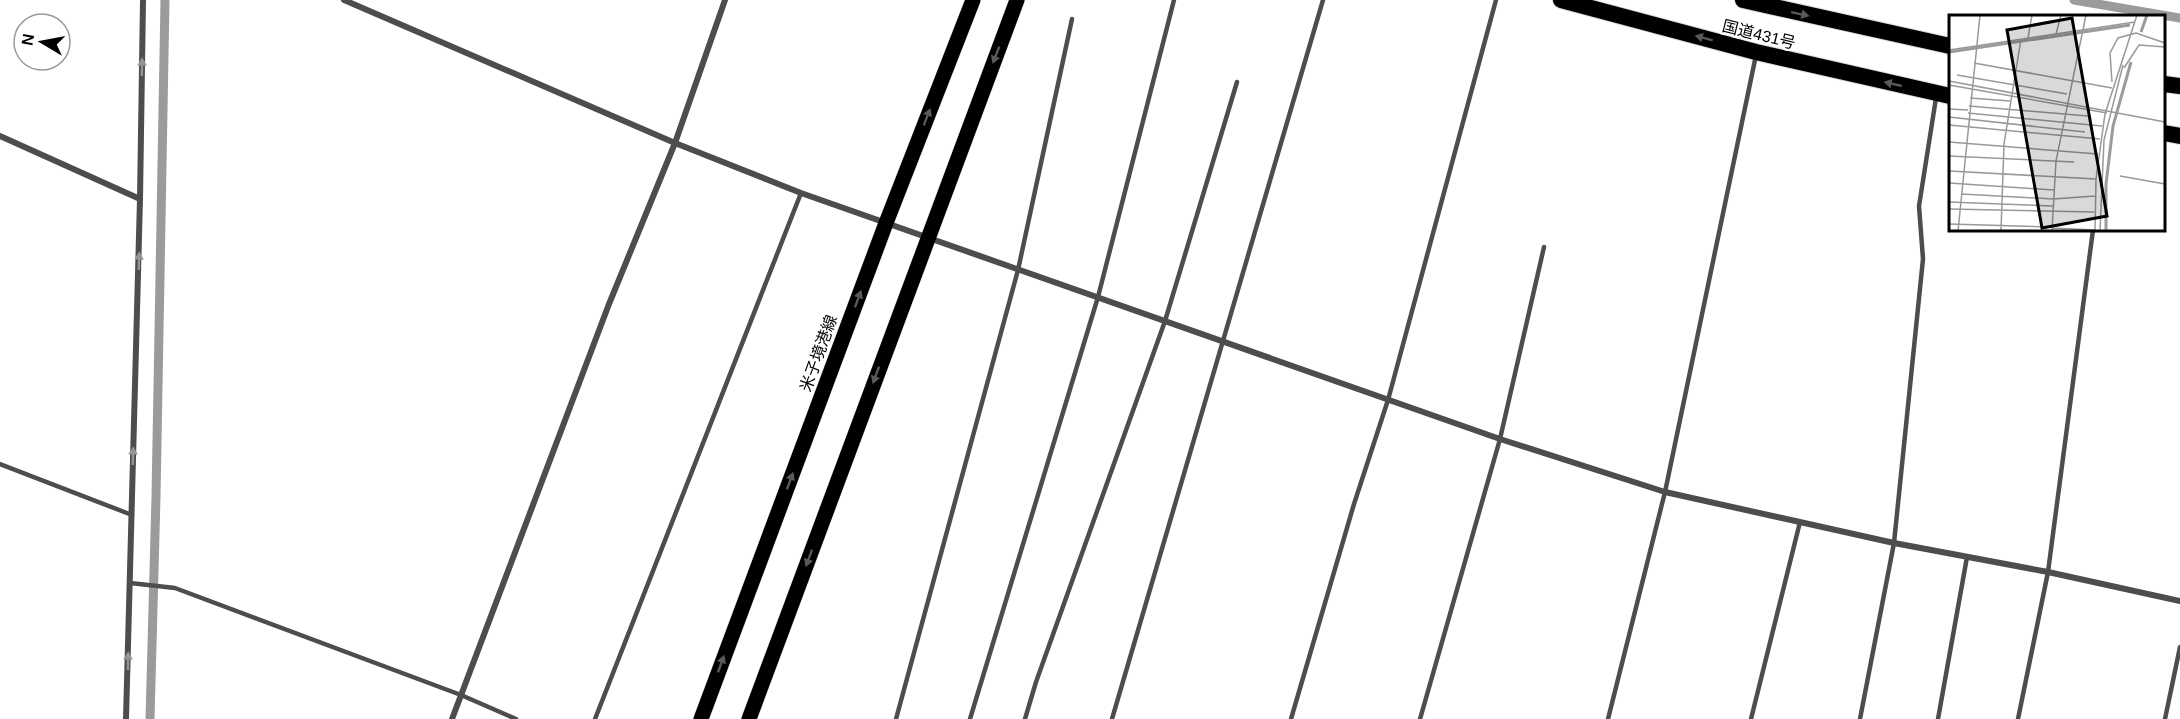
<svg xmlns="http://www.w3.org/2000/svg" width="2180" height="719" font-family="Helvetica,'Noto Sans JP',sans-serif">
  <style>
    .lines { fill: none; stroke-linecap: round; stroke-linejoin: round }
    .stream { stroke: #9b9b9b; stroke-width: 9 }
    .primary-casing { stroke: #dbdbdb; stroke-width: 16 }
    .trunk-casing { stroke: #dbdbdb; stroke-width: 18 }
    .service { stroke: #4d4d4d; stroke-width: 4.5 }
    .minor { stroke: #4d4d4d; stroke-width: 6 }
    .primary { stroke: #000; stroke-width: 15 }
    .trunk { stroke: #000; stroke-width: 16 }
    .oneway { fill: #595959 }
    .oneway2 { fill: #949494 }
    .labels { text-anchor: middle; stroke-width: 4.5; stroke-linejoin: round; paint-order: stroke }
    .street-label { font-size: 16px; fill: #000; stroke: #fff }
    .inset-river { fill: none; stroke: #9b9b9b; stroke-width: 3 }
    .inset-road { fill: none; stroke: #999; stroke-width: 1.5 }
    .view { fill: #000; fill-opacity: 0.15; stroke: #000; stroke-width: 3 }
    .inset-edge { fill: none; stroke: #000; stroke-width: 3 }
  </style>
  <rect width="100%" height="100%" fill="#fff"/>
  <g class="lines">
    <path class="stream" d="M2074,0L2180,18
      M150,719L156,497L165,0"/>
    <defs>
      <path id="primary" d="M701,719L886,223L973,0
        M749,719L1017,0"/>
      <path id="trunk" d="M1561,0L1756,52L1950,96
        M1743,0L1950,46
        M2164,84L2180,86
        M2164,133L2180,136"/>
    </defs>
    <use href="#primary" class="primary-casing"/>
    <use href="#trunk" class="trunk-casing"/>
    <path class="service" d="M0,464L132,515
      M130,583L175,588L461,695L516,719
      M595,719L801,193
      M896,719L1018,270L1072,19
      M970,719L1098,297L1174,0
      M1025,719L1036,682L1165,321L1237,82
      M1112,719L1323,0
      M1291,719L1354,504L1388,400L1496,0
      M1420,719L1500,439L1544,247
      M1608,719L1665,492L1756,55
      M1751,719L1800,522
      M1860,719L1894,543L1923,259L1919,206L1936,98
      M1938,719L1967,557
      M2018,719L2048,572L2093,230
      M2165,719L2180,647"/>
    <path class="minor" d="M344,0L675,143L801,193L1500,439L1665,492L1894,543L2048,572L2180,601
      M0,136L140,199
      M126,719L140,199L143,0
      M452,719L609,304L675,143L725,0"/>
    <use href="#primary" class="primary"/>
    <use href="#trunk" class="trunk"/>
  </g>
  <defs><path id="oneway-solid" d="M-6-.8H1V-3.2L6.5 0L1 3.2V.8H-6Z" transform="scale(1.5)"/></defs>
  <g class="oneway">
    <use href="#oneway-solid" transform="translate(1800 14) rotate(12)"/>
    <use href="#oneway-solid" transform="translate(1704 38) rotate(-165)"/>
    <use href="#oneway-solid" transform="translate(996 55) rotate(111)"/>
    <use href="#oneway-solid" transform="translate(1893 84) rotate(-167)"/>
    <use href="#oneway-solid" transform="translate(927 117) rotate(-69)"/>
    <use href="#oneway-solid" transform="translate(858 299) rotate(-70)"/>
    <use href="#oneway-solid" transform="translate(876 375) rotate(110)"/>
    <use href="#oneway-solid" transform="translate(790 481) rotate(-70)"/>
    <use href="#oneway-solid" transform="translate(809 558) rotate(110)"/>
    <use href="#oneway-solid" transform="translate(721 664) rotate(-70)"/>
  </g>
  <g class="oneway2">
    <use href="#oneway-solid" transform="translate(142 67) rotate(-89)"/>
    <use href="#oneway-solid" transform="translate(139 261) rotate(-88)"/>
    <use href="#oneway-solid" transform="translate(133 456) rotate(-88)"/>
    <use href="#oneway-solid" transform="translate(128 661) rotate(-89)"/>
  </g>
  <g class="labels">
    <g class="street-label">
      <text transform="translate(1759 34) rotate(14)" y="6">国道431号</text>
      <text transform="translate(818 353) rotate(-70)" y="6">米子境港線</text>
    </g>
  </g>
  <g transform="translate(1949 15)">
    <rect width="216" height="216" fill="#fff"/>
    <path class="inset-river" d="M192,17L198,0M0,37L181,10M157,216V169L164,111L182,47"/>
    <path class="inset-road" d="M107,19L112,0M79,23L83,0M0,35L186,7M25,48L163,73M175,53L190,30L216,32M8,60L118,79M0,66L216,107M163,67L161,38L169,23L187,18L216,28M0,70L158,98M21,83L61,86M20,91L139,101M0,94L19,95M19,98L153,111M0,102L136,117M0,110L151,124M0,127L149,139M0,141L125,147M0,156L147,164M171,161L216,169M0,168L105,175M13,179L104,184L146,181M0,187L104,191M0,194L145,197M0,209L103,212M103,213L146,215M9,216L31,0M52,216L55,129L72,24M103,216L107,146L137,0M146,216L147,164L156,99L188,0M151,216L155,125L174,50"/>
    <path class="view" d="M123,3L158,201L93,213L58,15Z"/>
    <rect width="216" height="216" class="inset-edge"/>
  </g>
  <g transform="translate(42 42) rotate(280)"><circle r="28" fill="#ffffff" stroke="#999999" stroke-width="1.5"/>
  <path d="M0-4.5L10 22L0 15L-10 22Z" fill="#000000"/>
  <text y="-9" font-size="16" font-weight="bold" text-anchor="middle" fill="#000000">N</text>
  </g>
</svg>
